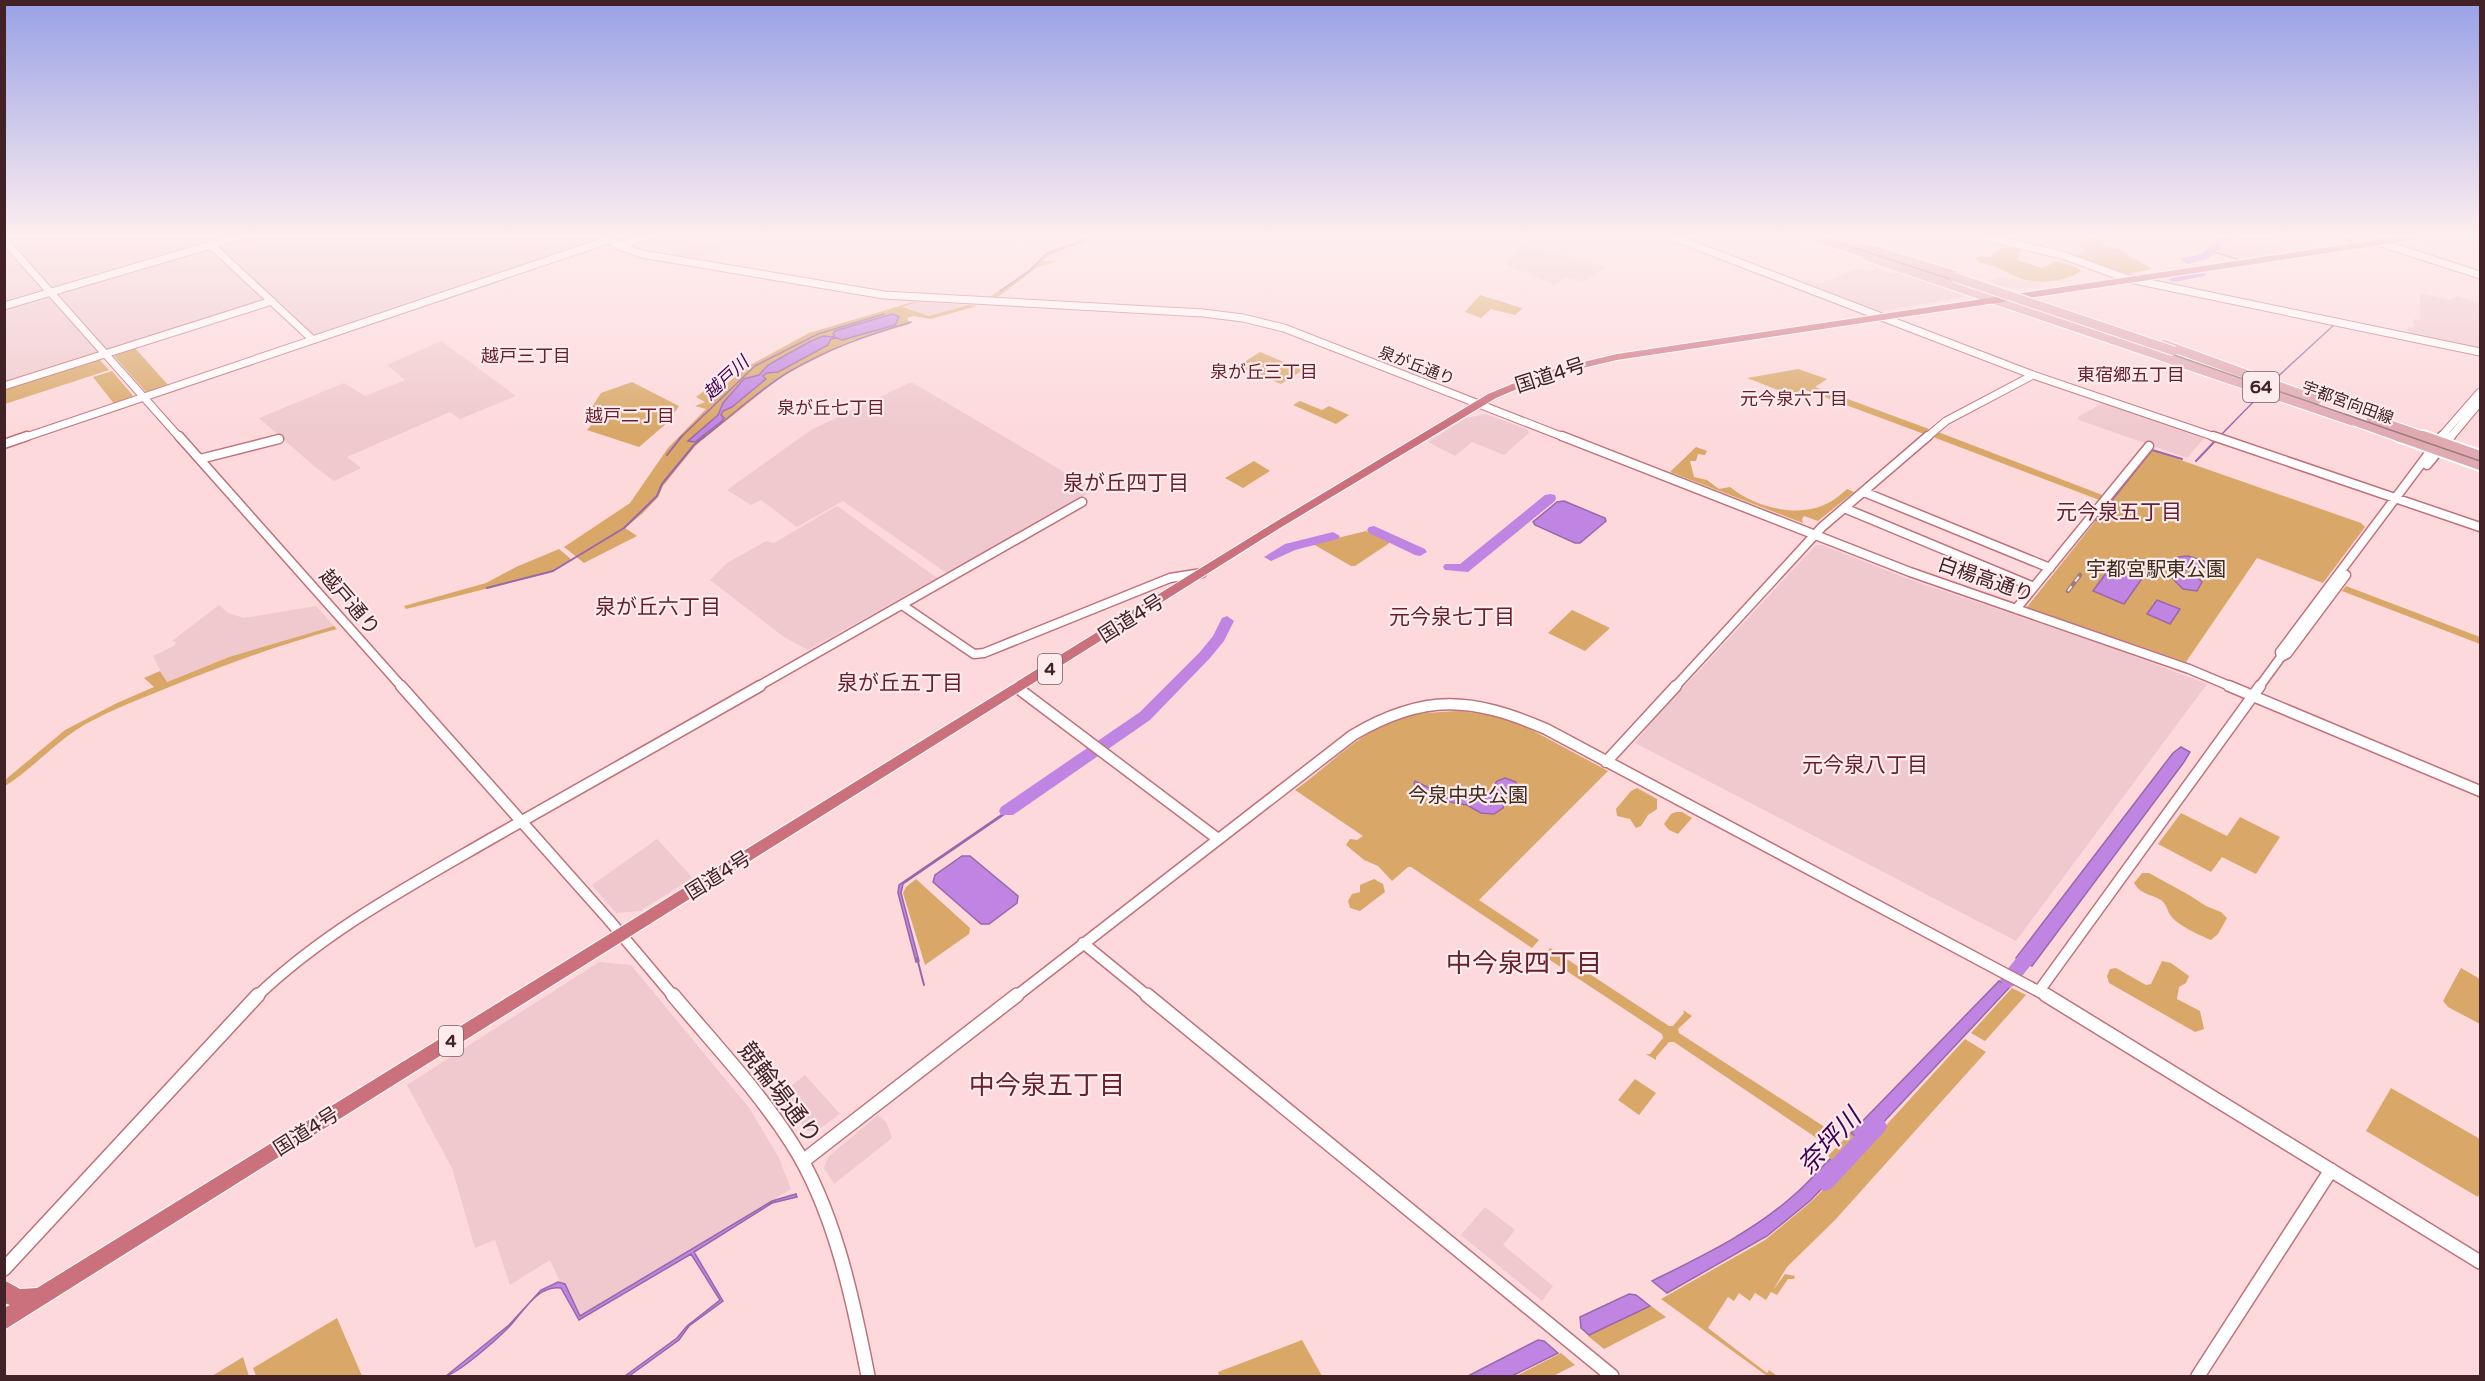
<svg xmlns="http://www.w3.org/2000/svg" width="2485" height="1381" font-family="'Varela Round','Noto Sans JP',sans-serif">
  <style>
    .built { fill: #efc9cd }
    .green { fill: #d9a868 }
    .water { fill: #c085e3; stroke: #9a67aa; stroke-width: 1.5 }
    .lines { fill: none; stroke-linecap: round; stroke-linejoin: round }
    .stream-far1 { stroke: #9a67aa; stroke-width: 1.5 }
    .stream { stroke: #9a67aa; stroke-width: 2 }
    .river { fill: #c085e3; fill-rule: evenodd }
    .minor-far3-casing { stroke: #c0717b; stroke-width: 9 }
    .minor-far2-casing { stroke: #c0717b; stroke-width: 11 }
    .minor-far1-casing { stroke: #c0717b; stroke-width: 13 }
    .minor-casing { stroke: #c0717b; stroke-width: 16 }
    .major-far1-casing { stroke: #fff; stroke-width: 11 }
    .major-casing { stroke: #fff; stroke-width: 14 }
    .highway-casing { stroke: #fff; stroke-width: 2 }
    .minor-far3 { stroke: #fff; stroke-width: 7 }
    .minor-far2 { stroke: #fff; stroke-width: 8 }
    .minor-far1 { stroke: #fff; stroke-width: 10 }
    .minor { stroke: #fff; stroke-width: 13 }
    .major-far1 { stroke: #e0aab1; stroke-width: 9 }
    .major { stroke: #e0aab1; stroke-width: 10 }
    .highway { fill: #cb717d; fill-rule: evenodd }
    .tram { stroke: #9d7b7e; stroke-width: 1.5 }
    .rail-casing { stroke: #9d7b7e; stroke-width: 4.5 }
    .rail { stroke: #feebed; stroke-width: 2; stroke-dasharray: 6; stroke-linecap: butt }
    .major-bridge-casing { stroke: #fff; stroke-width: 11; stroke-linecap: butt }
    .major-bridge { stroke: #e0aab1; stroke-width: 9 }
    .labels { text-anchor: middle; stroke-width: 4.5; stroke-linejoin: round; paint-order: stroke }
    .far-street-label { font-size: 16px; fill: #422226; stroke: #feebed }
    .far-neighbourhood-label { font-size: 18px; fill: #67212e; stroke: #feebed }
    .far-water-label { font-size: 18px; font-style: italic; fill: #3f0059; stroke: #feebed }
    .shield { fill: #feebed; stroke: #7a5e62; stroke-width: 1.5 }
    .shield-label { font-size: 18px; font-weight: bold; fill: #422226 }
    .street-label { font-size: 20px; fill: #422226; stroke: #feebed }
    .park-label { font-size: 20px; fill: #3b2d1c; stroke: #feebed }
    .neighbourhood-label { font-size: 21px; fill: #67212e; stroke: #feebed }
    .near-street-label { font-size: 24px; fill: #422226; stroke: #feebed }
    .near-neighbourhood-label { font-size: 26px; fill: #67212e; stroke: #feebed }
    .near-water-label { font-size: 26px; font-style: italic; fill: #3f0059; stroke: #feebed }
  </style>
  <rect width="100%" height="100%" fill="#fdd9dc"/>
  <path class="built" d="M5,236H643L625,242L611,238L314,336L275,299L5,385Z
    M2274,238L2284,247L2282,253L2237,259L2216,252L2227,243L2242,239Z
    M700,243L722,247L699,259L670,255Z
    M1524,245L1593,263L1606,267L1582,282L1565,277L1555,285L1506,265Z
    M1860,268L1870,271L1877,268L1890,274L1904,272L1967,296L1879,312L1800,284L1809,280L1819,284Z
    M1999,277L2036,282L2043,287L2015,289L1988,282Z
    M2420,293L2451,300L2457,296L2480,303V350L2409,336L2408,327L2414,328L2413,319L2420,320Z
    M917,302L968,305L929,316L901,307Z
    M441,341L516,396L460,419L450,412L347,457L361,468L334,481L314,466L259,418L344,383L365,396L405,380L387,365Z
    M909,383H913L1093,489L1078,500L948,574L843,501L797,527L761,500L751,505L727,490L811,430Z
    M2109,402L2207,435L2187,458L2079,420L2078,417L2103,403Z
    M1486,414L1527,429L1529,433L1504,455L1472,442L1455,456L1428,442L1466,418Z
    M837,506L937,578L808,650L784,637L710,580L727,563L766,541L774,543Z
    M1816,545H1822L1911,580L2110,647L2207,684L2016,941L1635,743L1655,718Z
    M219,605L228,613L244,618L316,606L334,626L229,657L166,682L153,656L174,646L176,642L172,641Z
    M657,839L693,878L640,911L616,913L592,885Z
    M599,962L631,965L750,1109L779,1158L791,1189L577,1318L550,1260L510,1285L495,1240L475,1248L452,1168L407,1085Z
    M805,1075L840,1114L818,1130L808,1131L778,1096Z
    M878,1115L886,1122L892,1138L834,1184L824,1168L828,1157Z
    M1485,1207L1515,1230L1503,1245L1553,1286L1542,1301L1461,1235Z"/>
  <path class="green" d="M1102,236L1049,255L1043,261H1057L1038,267L995,299L988,298L1026,273L1050,251L1089,237Z
    M2088,236H2099L2102,244L2118,249L2152,269L2128,274L2082,259L2076,255L2087,250L2077,244Z
    M2006,247L2021,250L2017,260L2042,268L2057,261L2076,267L2081,271C2066,282 2037,285 2020,278C2006,273 1995,264 1980,263L1976,259L1979,256L1991,257L1992,254Z
    M1480,295L1522,308V309L1515,315L1491,309L1481,318L1465,312Z
    M913,302H917L902,307L929,316L968,305L977,306L931,319L913,316L907,318L910,324L851,341L782,376L696,445L663,486L658,497L643,513L625,528L637,536L584,563L564,547L630,503L668,448L706,409L695,406L705,402L696,397L704,391L715,394L745,368L809,333Z
    M134,347L169,386L146,392L114,356Z
    M1260,352L1303,370L1281,384L1238,366Z
    M99,359L109,370L5,404L4,388Z
    M1798,369L1827,379L1815,387L1929,429L1924,434L1803,389L1791,395L1747,378Z
    M112,371L134,397L115,405L93,377Z
    M632,382L679,406L667,423L639,447L587,430L597,419L592,407L601,393Z
    M1300,401L1322,410L1329,406L1349,415L1336,424L1293,405Z
    M1938,432L2105,496L2102,501L1933,437Z
    M1696,447L1707,451L1705,455L1698,454L1696,461H1690L1694,477L1707,480L1719,489L1730,487C1754,507 1799,519 1828,503C1835,500 1841,494 1847,489L1854,492L1818,521L1804,516L1802,519L1803,523L1670,472Z
    M2152,450L2361,523L2365,527L2323,583L2257,558L2186,662L2027,607Z
    M1254,461L1270,471L1243,488L1225,478Z
    M1366,531L1391,542L1355,566H1351L1313,544Z
    M559,549L572,560L549,573L406,609L404,606L486,583L516,567Z
    M2346,586L2480,637V644L2342,591Z
    M1572,610L1610,628L1585,651L1548,633Z
    M334,626L337,629C279,645 227,664 172,686C142,698 113,709 84,725C55,742 34,768 5,786V780L65,730L117,703L154,687L144,678L160,671L167,682L229,657Z
    M1461,711L1494,716L1528,728L1608,771L1479,900L1539,940L1532,948L1411,867H1408L1392,881L1378,866L1364,860L1346,845L1350,839L1357,840L1363,836L1295,790C1328,767 1358,733 1397,719C1418,712 1439,712 1461,711Z
    M1637,788L1657,799V809L1648,815L1641,826L1636,828L1630,819L1617,816L1616,809L1631,791Z
    M1676,812H1682L1692,818L1678,834L1669,830L1664,824L1671,814Z
    M2181,813L2227,836L2240,817L2280,837L2256,874L2222,857L2211,872L2158,844Z
    M2142,873H2149L2189,895L2206,906L2221,912L2227,918L2218,934L2211,940C2201,936 2177,925 2171,916C2167,911 2167,904 2161,900C2151,894 2141,895 2134,883Z
    M916,879L970,928L969,934L925,965L903,893L906,887Z
    M1374,879L1383,884L1385,892L1360,911L1350,908L1348,901L1352,894L1360,892V885Z
    M1550,948L1669,1026H1673L1684,1013L1683,1010L1692,1016L1678,1029L1679,1033L1834,1133L1824,1143L1674,1042H1669L1656,1057V1060L1646,1054H1650L1663,1038L1662,1034L1544,956Z
    M2162,961L2171,963L2189,976L2186,983L2179,987L2177,999L2200,1011L2204,1029L2195,1032L2109,983L2107,976L2110,969L2116,968L2146,985L2151,984Z
    M2461,968L2480,979V1024L2448,1007L2443,1001Z
    M2012,988L2026,995L1985,1041L1971,1033Z
    M1965,1039L1986,1052L1835,1220L1787,1267L1773,1290L1785,1274L1795,1276L1794,1279H1788L1777,1295L1771,1292L1766,1300L1755,1293L1750,1301L1739,1293L1734,1301L1728,1297L1708,1328L1767,1373L1769,1370L1777,1376H1767L1661,1299L1765,1240L1812,1201L1843,1169L1828,1156L1850,1133L1867,1146Z
    M1635,1079L1656,1093L1639,1115L1618,1100Z
    M2391,1088L2480,1139V1191L2478,1197L2366,1131Z
    M1651,1306L1666,1317L1604,1349L1588,1336Z
    M337,1318L362,1376H256L253,1368Z
    M1302,1340L1322,1376H1219L1218,1372Z
    M1561,1353L1575,1365L1553,1376H1516Z
    M243,1357L249,1376H212Z"/>
  <path class="water" d="M892,314L899,317L895,325L842,340L837,338L831,339L828,345L778,372L767,373L763,376L766,379L732,407L723,411L721,415L724,418L722,421L695,442L688,441L718,415L723,403L744,379L759,375L768,365L809,342L823,336L835,337L833,334L835,331Z
    M1564,501L1605,518L1606,521L1580,543H1575L1535,525L1533,522L1557,502Z
    M2188,556L2207,562L2211,568L2204,570L2194,567L2186,571L2174,566L2173,564L2178,557Z
    M2112,565L2143,577L2124,604L2093,591Z
    M2172,572L2196,576L2202,582L2197,591L2183,589L2170,576Z
    M2157,600L2180,609L2170,624L2147,614Z
    M2181,747L2190,752L2184,762L2032,966L2016,958L2173,753Z
    M1505,778L1516,782L1518,792L1506,795L1503,808L1494,814L1481,813L1467,805L1433,799L1414,784L1415,781L1448,797L1470,798L1490,792L1497,781Z
    M1007,811L1008,812L903,884L901,893L919,961L916,962L898,893L899,885Z
    M962,856H970L1018,896L1017,903L989,924H981L933,882L935,875Z
    M1999,981L2010,987L1864,1143L1851,1133Z
    M1830,1159L1841,1168L1811,1200L1767,1236L1667,1293L1652,1281C1702,1256 1753,1232 1794,1195C1807,1184 1818,1171 1830,1159Z
    M796,1194L797,1197L772,1203L694,1252L723,1301L689,1326L679,1340L629,1376H625L677,1338L687,1326L720,1300L691,1254L579,1320L561,1288C537,1284 522,1314 508,1328C496,1340 460,1372 446,1376L509,1325L541,1290L558,1282L565,1284L580,1316L772,1201Z
    M1629,1294L1636,1295L1650,1306L1589,1335L1581,1328L1580,1317Z
    M1538,1340L1544,1341L1558,1353L1512,1376H1468Z"/>
  <g class="lines">
    <path class="stream-far1" d="M2341,236L2351,242
      M2211,251L2237,259
      M1000,291L1029,271L1046,254L1095,236
      M2273,381L2335,324
      M2221,435L2261,394
      M680,438L755,366L818,334L884,314
      M703,438C731,416 758,391 787,373C827,349 868,335 911,322"/>
    <path class="stream" d="M667,455L682,436
      M2196,461L2217,439
      M2096,520L2152,450L2182,459
      M487,588L553,571L624,528L657,496L662,484L694,445L705,436
      M917,958L924,985"/>
    <path class="river" d="M2222,236H2233L2209,258L2188,264L2180,259L2201,254Z
      M2201,271L2206,274L2205,276L2173,282L2168,279Z
      M1550,494L1555,495L1556,498L1555,501L1468,572L1445,570L1443,567L1445,564H1460L1545,495Z
      M1374,526L1425,549L1427,552L1420,556L1415,555L1369,533L1367,530L1369,527Z
      M1333,532L1340,536L1338,539L1295,550L1271,561L1264,557L1285,544Z
      M1227,616L1234,621L1224,641L1210,658L1150,720L1013,815H1001L999,811L1001,807L1140,712L1200,652L1213,636L1222,618Z
      M2036,939L2042,941L2045,946L2042,951L2015,985L2009,988L2003,985L2000,980L2003,975L2030,941Z
      M1877,1117L1884,1120L1887,1126L1884,1132L1832,1188L1825,1191L1818,1188L1815,1181L1818,1174L1870,1120Z"/>
    <defs>
      <path id="minor-far3" d="M603,236L619,246L642,254L884,295L1203,313L1243,318L1284,328L1566,438
        M1670,236L2033,375L2218,438
        M1983,236L2065,256L2125,278L2480,352
        M4,240L180,438
        M2381,243L2480,275
        M211,245L312,339
        M619,246L648,236
        M4,306L241,236
        M4,386L272,301
        M23,438L608,240
        M1926,438L1946,421L2033,375
        M2440,438L2480,392
        M2450,438L2480,402"/>
      <path id="minor-far2" d="M179,436L402,687
        M1562,436L1910,572L2189,669L2232,687
        M2213,436L2480,527
        M4,444L27,436
        M200,459L279,439
        M2427,465L2451,436
        M1864,492L2050,568
        M1844,508L2034,587
        M902,605L974,654L984,653L1170,578L1202,573
        M2016,609L2149,446
        M2281,657L2287,654L2346,575
        M757,687L1082,502
        M1675,687L1822,527L1928,436
        M2259,687L2281,657L2280,652L2442,436"/>
      <path id="minor-far1" d="M401,686L609,920L674,997
        M2229,686L2480,791
        M1019,689L1218,839
        M1606,762L1676,686
        M1083,943L1149,997
        M2039,991L2260,686
        M256,997C326,930 411,885 494,837C583,787 671,736 760,686
        M1015,997L1353,735C1424,693 1472,697 1546,729L2049,997"/>
      <path id="minor" d="M673,995C713,1043 757,1089 791,1142C834,1208 853,1299 868,1376
        M1147,995L1612,1376
        M2046,995L2480,1262
        M803,1161L1017,995
        M4,1269L258,995
        M2198,1376L2331,1170"/>
      <path id="major-far1" d="M1810,236L1858,251
        M1850,243L1964,278
        M1860,251L1869,257L2352,421
        M2163,344L2317,400
        M2346,418L2402,438
        M2371,418L2428,438"/>
      <path id="major" d="M2398,436L2480,465
        M2423,436L2480,456"/>
      <path id="highway" d="M2402,236H2424L2420,239L1617,360L1548,376L1496,398L1280,528L4,1330V1308L10,1305L4,1303V1280L20,1289L37,1288L1272,524L1488,394L1541,372L1617,354Z"/>
    </defs>
    <use href="#minor-far3" class="minor-far3-casing"/>
    <use href="#minor-far2" class="minor-far2-casing"/>
    <use href="#minor-far1" class="minor-far1-casing"/>
    <use href="#minor" class="minor-casing"/>
    <use href="#major-far1" class="major-far1-casing"/>
    <use href="#major" class="major-casing"/>
    <use href="#highway" class="highway-casing"/>
    <use href="#minor-far3" class="minor-far3"/>
    <use href="#minor-far2" class="minor-far2"/>
    <use href="#minor-far1" class="minor-far1"/>
    <use href="#minor" class="minor"/>
    <use href="#major-far1" class="major-far1"/>
    <use href="#major" class="major"/>
    <use href="#highway" class="highway"/>
    <path class="tram" d="M1817,236L2018,301L2480,461"/>
    <defs>
      <path id="rail" d="M2068,591L2080,575"/>
    </defs>
    <use href="#rail" class="rail-casing"/>
    <use href="#rail" class="rail"/>
    <defs>
      <path id="major-bridge" d="M1954,277L2174,351"/>
    </defs>
    <use href="#major-bridge" class="major-bridge-casing"/>
    <use href="#major-bridge" class="major-bridge"/>
  </g>
  <linearGradient id="sky" x2="0" y2="1"><stop stop-color="#98a1e6"/><stop offset="0.55" stop-color="#feeeef"/><stop offset="1" stop-color="#feeeef" stop-opacity="0"/></linearGradient>
  <rect width="2485" height="429" fill="url(#sky)"/>
  <g class="labels">
    <g class="far-street-label">
      <text transform="translate(1417 365) rotate(21)" y="6">泉が丘通り</text>
      <text transform="translate(2348 402) rotate(20)" y="6">宇都宮向田線</text>
    </g>
    <g class="far-neighbourhood-label">
      <text x="526" y="362">越戸三丁目</text>
      <text x="1264" y="378">泉が丘三丁目</text>
      <text x="2131" y="381">東宿郷五丁目</text>
      <text x="1794" y="405">元今泉六丁目</text>
      <text x="831" y="414">泉が丘七丁目</text>
      <text x="630" y="422">越戸二丁目</text>
    </g>
    <g class="far-water-label">
      <text transform="translate(726 378) rotate(-43)" y="6">越戸川</text>
    </g>
    <g class="shield">
      <rect x="2243" y="372" width="36" height="30" rx="4.5"/>
      <rect x="1038" y="654" width="24" height="30" rx="4.5"/>
      <rect x="439" y="1026" width="24" height="30" rx="4.5"/>
    </g>
    <g class="shield-label">
      <text x="2261" y="393">64</text>
      <text x="1050" y="675">4</text>
      <text x="451" y="1047">4</text>
    </g>
    <g class="street-label">
      <text transform="translate(1550 375) rotate(-18)" y="7">国道4号</text>
      <text transform="translate(1986 579) rotate(19)" y="7">白楊高通り</text>
      <text transform="translate(350 602) rotate(49)" y="7">越戸通り</text>
      <text transform="translate(1131 618) rotate(-32)" y="7">国道4号</text>
      <text transform="translate(718 875) rotate(-32)" y="7">国道4号</text>
      <text transform="translate(306 1131) rotate(-32)" y="7">国道4号</text>
    </g>
    <g class="park-label">
      <text x="2156" y="576">宇都宮駅東公園</text>
      <text x="1468" y="802">今泉中央公園</text>
    </g>
    <g class="neighbourhood-label">
      <text x="1126" y="490">泉が丘四丁目</text>
      <text x="2119" y="519">元今泉五丁目</text>
      <text x="658" y="614">泉が丘六丁目</text>
      <text x="1452" y="624">元今泉七丁目</text>
      <text x="900" y="690">泉が丘五丁目</text>
      <text x="1865" y="772">元今泉八丁目</text>
    </g>
    <g class="near-street-label">
      <text transform="translate(780 1093) rotate(53)" y="8">競輪場通り</text>
    </g>
    <g class="near-neighbourhood-label">
      <text x="1524" y="972">中今泉四丁目</text>
      <text x="1047" y="1094">中今泉五丁目</text>
    </g>
    <g class="near-water-label">
      <text transform="translate(1829 1141) rotate(-47)" y="9">奈坪川</text>
    </g>
  </g>
  <rect width="2485" height="1381" fill="none" stroke="#422226" stroke-width="12"/>
</svg>
